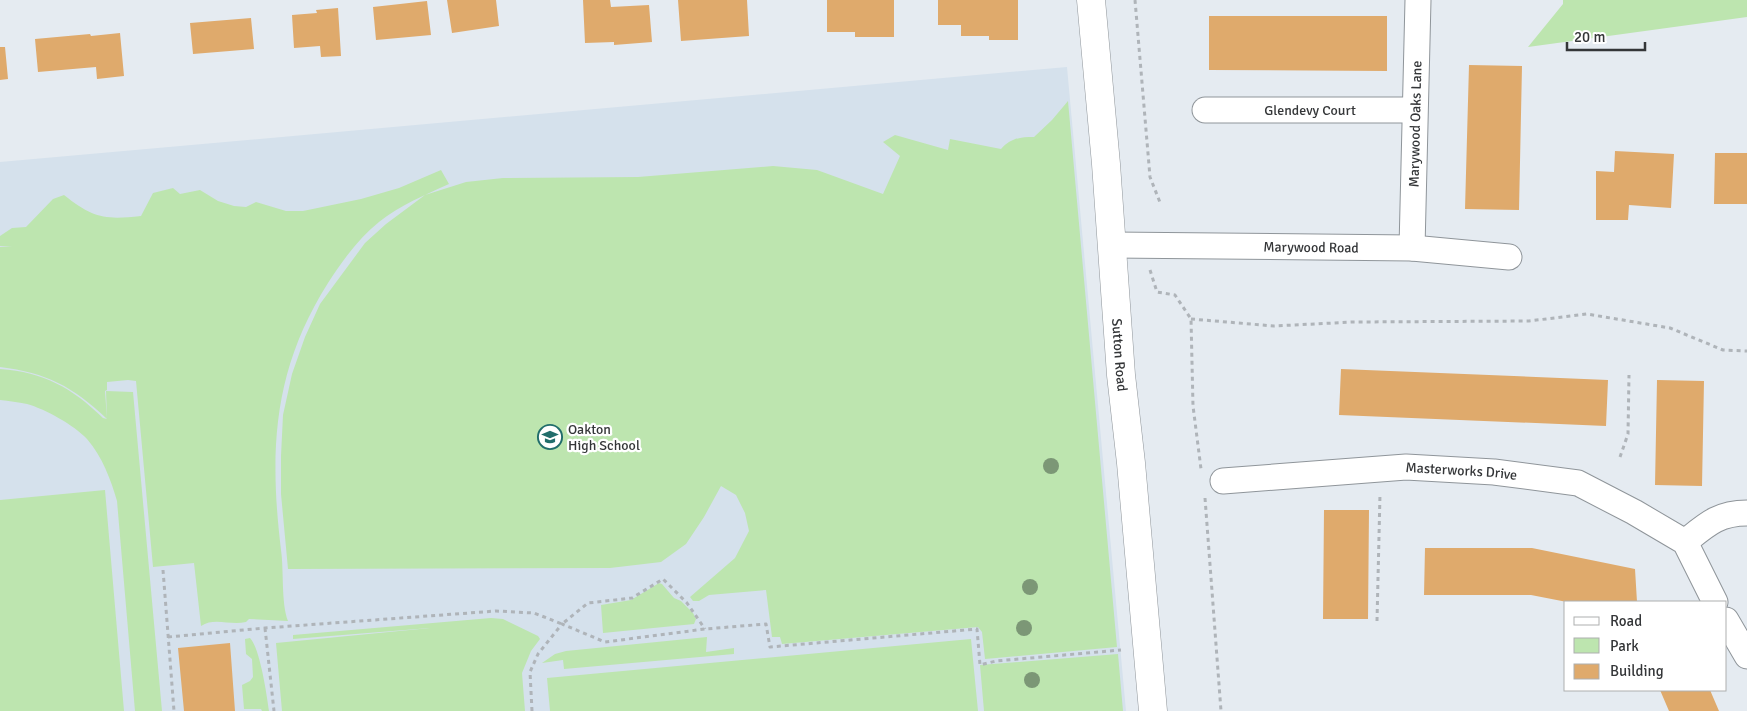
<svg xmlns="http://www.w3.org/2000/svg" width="1747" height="711" font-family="Signika,sans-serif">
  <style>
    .built { fill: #d5e1ec }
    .green { fill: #bde5af }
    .building { fill: #dfaa6c }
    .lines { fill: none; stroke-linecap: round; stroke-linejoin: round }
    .minor-casing { stroke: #8f959a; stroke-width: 27 }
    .tertiary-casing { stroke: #8f959a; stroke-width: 29 }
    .path { stroke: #afb4b9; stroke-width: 3; stroke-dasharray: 4 4; stroke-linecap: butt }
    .minor { stroke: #fff; stroke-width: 25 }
    .tertiary { stroke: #fff; stroke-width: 28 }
    .tree { fill: #7c9776 }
    .labels { text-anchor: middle; stroke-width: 4.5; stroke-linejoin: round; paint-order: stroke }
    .street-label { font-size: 14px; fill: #343638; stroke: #fff }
    .poi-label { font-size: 14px; fill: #343638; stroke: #fff; text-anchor: start }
  </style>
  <rect width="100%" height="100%" fill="#e5ebf1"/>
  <path class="built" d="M1067,67L1126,711H0V162Z"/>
  <path class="green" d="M1563,0H1747V17L1528,47L1563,4Z
    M1068,101L1117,647L985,659L982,632L978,627L782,644L780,637H772L766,590L709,595L699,601H693L690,597L735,558L749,531L745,513L736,495L721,486L704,517L686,544L661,562L610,568L288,569L281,494V456L283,415L292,374L305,337L320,304L365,243L386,224L425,195L466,182L503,178L638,177L773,166L817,170L883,194L900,156L883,142L895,135L948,150L950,139L1001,149C1011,138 1020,137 1034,137L1052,120Z
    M441,170L449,184C425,195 400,205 379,222C359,238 342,261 328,283C273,370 269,450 281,550C284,570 281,603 288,621L249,619L246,622C230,626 215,617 201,626L194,563L153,567L136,381L128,380L107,382V390L105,391L107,419L106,391L133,392L162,711H135L117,501C111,480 102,456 87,439C74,425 45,409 27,404C18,402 9,401 0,400V369C44,372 72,388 103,418L107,419C72,386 47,373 0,367V247L12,246H0V236L12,228L26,227L53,199L64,195C93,218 104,220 141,216L153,193L173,188L180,194L200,190L218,201L234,206L246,207L256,202L286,211H303L361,199L399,188Z
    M105,490L124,711H0V500Z
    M659,583L662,584L674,598L681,601L693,613L696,619L694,624L603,633L601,605L631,600Z
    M491,618L503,619L538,636L540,639L531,651L522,673L525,711H282L276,643L430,628L293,639V635Z
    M707,637L706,652L734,648V654L564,669L563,660L542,663L555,654L566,651Z
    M250,638C260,648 267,696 269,711H262L261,709H244L242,685L250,681L253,677L252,659L246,654L245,639Z
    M971,639L978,711H550L547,678Z
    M1118,654L1123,711H984L980,665Z"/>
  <path class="building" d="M447,0H496L499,26L452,33Z
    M583,0H610L611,7L649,5L652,42L614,45V42L585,43Z
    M678,0H747L749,36L681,41Z
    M827,0H894V37H855V32H827Z
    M938,0H1018V40H989V36H961V25H938Z
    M427,1L431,35L376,40L373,7Z
    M338,8L341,56L321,57L320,46L294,48L292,15L317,13L316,10Z
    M1209,16H1387V71L1209,70Z
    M251,18L254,49L193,54L190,23Z
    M120,33L124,76L97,79L96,67L38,72L35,39L90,34L91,36Z
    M0,47H5L8,79L0,80Z
    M1469,65L1522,66L1519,210L1465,209Z
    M1615,151L1674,154L1671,208L1629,205L1628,220H1596V171L1614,172Z
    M1715,153H1747V204H1714Z
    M1341,369L1608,380L1606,426L1339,415Z
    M1657,380L1704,381L1702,486L1655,485Z
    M1324,510H1369L1368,619H1323Z
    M1425,548H1532L1635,569L1637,602H1567L1531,595H1424Z
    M230,643L235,711H184L178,648Z
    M1660,690H1710L1719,711H1669Z"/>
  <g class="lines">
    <defs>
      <g id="minor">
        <path id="s1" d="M1205,110H1414"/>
        <path id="s2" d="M1112,245L1412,248L1509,257"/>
        <path id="s3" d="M1412,248L1418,0"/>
        <path id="s4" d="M1223,481L1406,467L1494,472L1578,483L1634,512L1685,542L1715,602"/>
        <path d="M1685,542C1706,525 1718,513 1747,513"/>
        <path d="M1726,620L1747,656"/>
      </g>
      <g id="tertiary">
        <path id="s5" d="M1091,0L1106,164L1121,375L1131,463L1153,711"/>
      </g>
    </defs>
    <use href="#minor" class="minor-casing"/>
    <use href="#tertiary" class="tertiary-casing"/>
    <path class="path" d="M1135,0L1150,177L1161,205
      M1150,270L1157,292L1175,295L1191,319L1193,406L1201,469
      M1191,319L1274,326L1353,322L1529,321L1587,314L1670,328L1723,350L1747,351
      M1620,457L1628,434L1629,375
      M1205,498L1221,711
      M163,570L174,711
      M1377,621L1380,494
      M265,628L274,711
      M168,637L265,628L496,611L534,613L562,624L588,603L632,598L663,579L687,603L705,629
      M532,711L530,672L538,654L562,624L605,642L705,629L766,624L770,647L977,629L980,665L996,661L1121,650"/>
    <use href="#minor" class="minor"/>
    <use href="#tertiary" class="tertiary"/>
  </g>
  <g class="tree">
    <circle cx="1051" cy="466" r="8"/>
    <circle cx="1030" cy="587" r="8"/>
    <circle cx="1024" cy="628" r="8"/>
    <circle cx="1032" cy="680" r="8"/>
  </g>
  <defs>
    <symbol id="school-ring" viewBox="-11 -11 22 22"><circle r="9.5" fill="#fff" stroke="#216d6b" stroke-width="1.5"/><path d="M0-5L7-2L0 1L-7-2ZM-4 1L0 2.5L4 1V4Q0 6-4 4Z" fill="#216d6b"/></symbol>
  </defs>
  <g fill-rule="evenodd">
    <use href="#school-ring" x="536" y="423" width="28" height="28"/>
  </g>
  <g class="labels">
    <g class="street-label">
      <text dy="5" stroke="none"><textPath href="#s1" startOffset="105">Glendevy Court</textPath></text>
      <text dy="5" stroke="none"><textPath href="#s3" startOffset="124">Marywood Oaks Lane</textPath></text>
      <text dy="5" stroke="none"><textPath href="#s2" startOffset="199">Marywood Road</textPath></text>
      <text dy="5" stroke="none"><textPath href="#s5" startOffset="356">Sutton Road</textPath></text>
      <text dy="5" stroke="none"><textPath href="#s4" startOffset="239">Masterworks Drive</textPath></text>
    </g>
    <g class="poi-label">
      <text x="568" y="434">Oakton<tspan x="568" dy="16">High School</tspan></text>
    </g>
  </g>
  <rect x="1564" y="601" width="162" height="90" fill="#ffffff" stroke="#aeafaf"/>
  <rect x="1574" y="617" width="25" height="8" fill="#ffffff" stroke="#aeafaf"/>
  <text x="1610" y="626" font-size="15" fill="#343638">Road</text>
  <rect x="1574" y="638" width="25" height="15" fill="#bde5af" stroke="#aeafaf"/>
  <text x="1610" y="651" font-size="15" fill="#343638">Park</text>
  <rect x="1574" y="664" width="25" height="15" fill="#dfaa6c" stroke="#aeafaf"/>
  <text x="1610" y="676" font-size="15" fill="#343638">Building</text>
  <path d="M1567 42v8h78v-8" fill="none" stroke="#343638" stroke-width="2.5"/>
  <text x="1574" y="42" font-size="15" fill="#343638" stroke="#ffffff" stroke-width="4" paint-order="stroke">20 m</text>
</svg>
